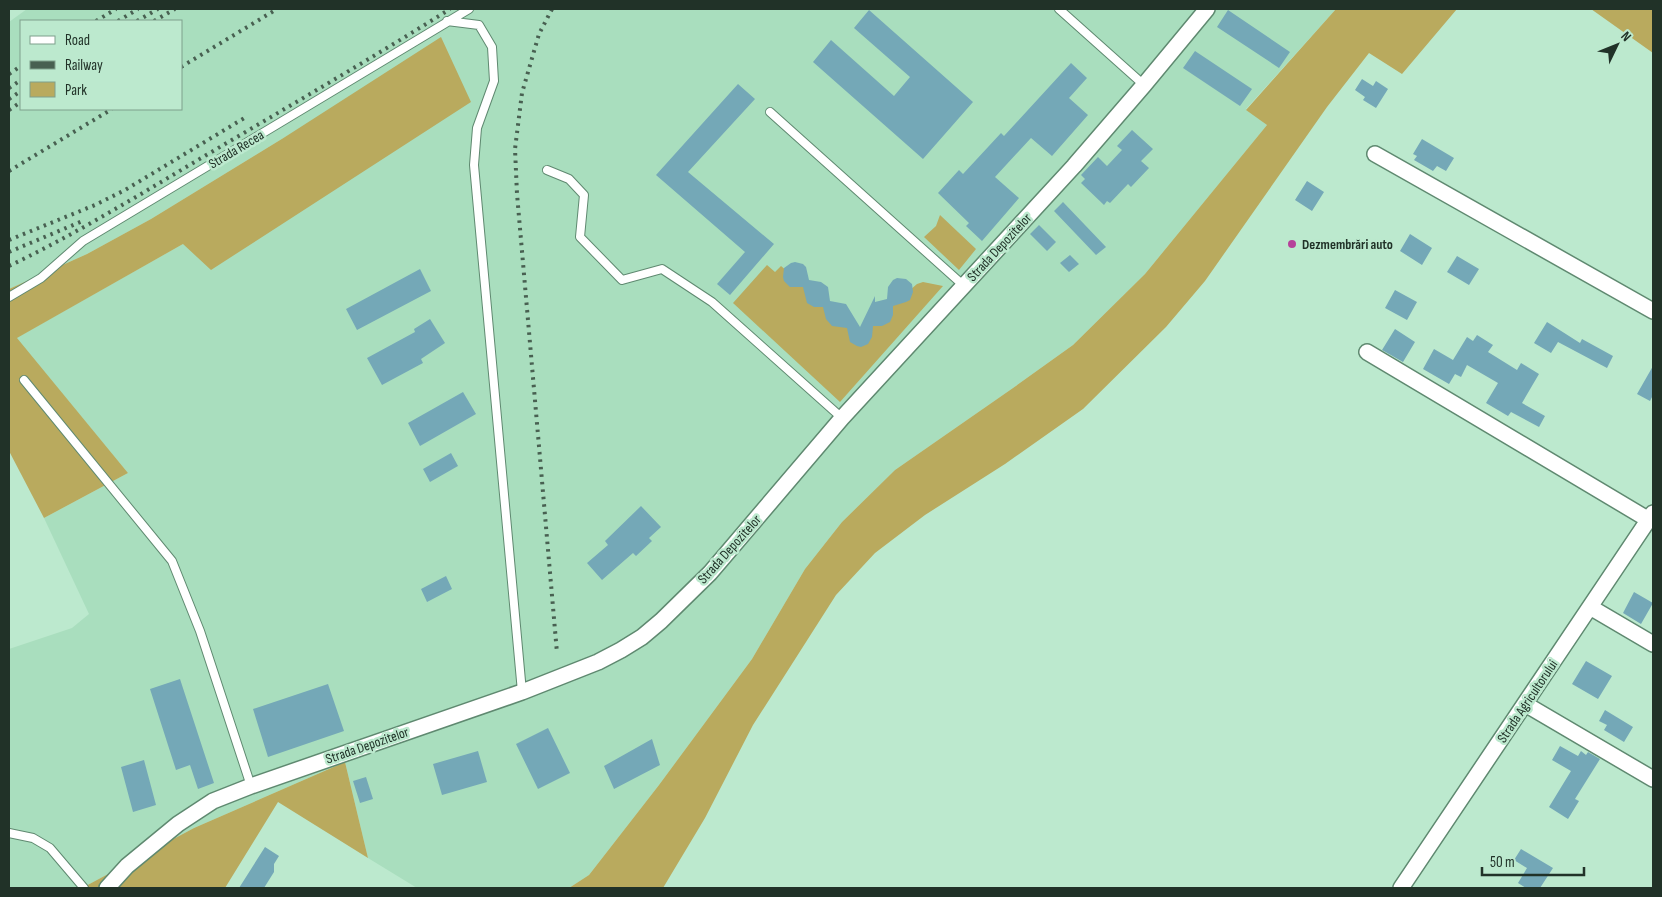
<svg xmlns="http://www.w3.org/2000/svg" width="1662" height="897" font-family="'Sofia Sans Condensed',sans-serif">
  <style>
    .built { fill: #a9debe; fill-rule: evenodd }
    .green { fill: #b9aa5e }
    .building { fill: #74a8b7 }
    .lines { fill: none; stroke-linecap: round; stroke-linejoin: round }
    .lane-casing { stroke: #5f8970; stroke-width: 10 }
    .street-casing { stroke: #5f8970; stroke-width: 18 }
    .lane { stroke: #fff; stroke-width: 8 }
    .street { stroke: #fff; stroke-width: 15 }
    .rail { stroke: #486051; stroke-width: 4; stroke-dasharray: 2.5 5; stroke-linecap: butt }
    .poi-dot { fill: #b6419a; stroke: #bce9ce; stroke-width: 2 }
    .labels { text-anchor: middle; stroke-width: 5; stroke-linejoin: round; paint-order: stroke }
    .street-label { font-size: 14px; fill: #213228; stroke: #bce9ce }
    .poi-label { font-size: 14px; font-weight: bold; fill: #213228; stroke: #bce9ce; text-anchor: start }
  </style>
  <rect width="100%" height="100%" fill="#bce9ce"/>
  <path class="built" d="M27,9H1336L1246,109L1267,125L1145,274L1073,345L1013,388L895,470L842,522L805,569L752,659L659,785L589,875L569,888H417L368,858L345,762L194,828L82,888H9V649L72,628L89,614L44,518L128,473L16,338L183,244L285,137L151,219L87,254L9,289V22ZM21,21H181V109H21Z"/>
  <path class="green" d="M1336,9H1457L1402,74L1369,53L1327,107L1205,281L1166,327L1083,409L1005,464L925,515L875,553L836,595L753,725L705,818L663,888H569L589,875L659,785L752,659L805,569L842,522L895,470L1013,388L1073,345L1145,274L1267,125L1246,110Z
    M1591,9H1653V53Z
    M441,37L471,102L211,270L183,244L17,338L128,473L44,518L9,451V289L87,254L151,219L285,137Z
    M940,215L976,249L959,270L924,237L936,226Z
    M767,265L775,272L781,266L860,333L917,284L923,282L943,286L840,402L733,303Z
    M345,762L368,858L278,802L225,888H82L194,828Z"/>
  <path class="building" d="M869,10L973,102L923,159L813,62L831,40L894,96L910,77L854,28Z
    M1228,10L1290,52L1279,68L1217,27Z
    M1195,51L1252,89L1240,106L1183,68Z
    M1071,63L1087,78L1069,98L1088,115L1052,156L1031,138L995,177L1019,198L982,241L966,226L969,223L938,193L959,170L963,174L1001,133L1004,136Z
    M1362,79L1373,86L1376,81L1388,89L1376,108L1363,100L1365,97L1355,90Z
    M738,84L755,99L688,172L774,244L730,295L717,284L745,252L656,175Z
    M1132,130L1153,149L1141,161L1149,168L1131,187L1128,184L1110,203L1107,201L1104,205L1081,183L1085,179L1081,175L1098,157L1107,166L1122,150L1117,146Z
    M1422,139L1454,158L1446,171L1437,166L1433,171L1414,160L1417,156L1413,154Z
    M1307,181L1324,192L1312,211L1295,200Z
    M1063,202L1106,247L1096,255L1054,211Z
    M1039,225L1056,242L1047,251L1030,234Z
    M1410,234L1432,248L1422,265L1400,251Z
    M1070,255L1079,264L1069,272L1060,263Z
    M1457,256L1479,269L1469,285L1447,272Z
    M795,262L803,264L806,267L809,280L821,282L828,287L830,301L846,304L860,327L875,296V302L887,299L888,287L893,280L897,278L906,279L912,284L913,292L910,300L906,302L893,306V315L890,322L882,326H873L872,337L868,344L861,347L857,346L850,342L847,328L832,326L826,319L823,307H814L807,303L803,287H790L784,281L783,277L784,268L791,263Z
    M420,269L431,291L357,330L346,309Z
    M1395,290L1417,302L1407,320L1385,308Z
    M430,319L445,343L421,359L423,363L382,385L367,358L415,332L414,329Z
    M1547,322L1580,343L1582,339L1613,356L1607,368L1558,342L1551,353L1534,343Z
    M1395,329L1415,342L1403,362L1382,350Z
    M1477,335L1493,345L1488,352L1517,370L1521,363L1539,374L1522,403L1545,416L1539,427L1511,412L1508,416L1486,403L1498,383L1467,365L1461,377L1455,374L1449,384L1423,369L1434,349L1453,360L1467,337L1473,341Z
    M1653,366V395L1650,401L1637,394Z
    M463,392L476,414L420,446L408,423Z
    M451,453L458,466L430,482L423,469Z
    M641,506L661,527L649,538L652,541L636,556L633,553L602,580L587,563L608,545L605,541Z
    M446,576L452,589L427,602L421,589Z
    M1634,592L1653,603L1641,624L1623,613Z
    M1586,661L1612,676L1598,699L1572,684Z
    M180,679L214,783L198,789L190,765L176,770L150,689Z
    M328,684L344,731L268,757L253,709Z
    M1605,710L1633,727L1624,742L1604,730L1607,725L1599,721Z
    M548,728L570,773L538,789L516,744Z
    M652,739L660,765L614,789L604,766Z
    M1560,746L1578,756L1581,751L1586,755L1588,752L1600,759L1575,799L1579,801L1568,819L1549,807L1571,771L1552,760Z
    M478,751L487,782L442,795L433,764Z
    M144,760L156,805L133,812L121,767Z
    M366,777L373,799L360,803L353,781Z
    M265,847L279,856L274,864V872L264,888H239Z
    M1521,849L1553,868L1540,888H1526L1518,883L1527,868L1514,860Z"/>
  <g class="lines">
    <defs>
      <path id="lane" d="M1059,9L1144,85
        M447,21L479,25L492,47L494,81L477,128L474,165L522,692
        M770,112L963,285
        M547,170L569,179L584,195L580,237L622,280L662,269L712,302L842,418
        M9,297L41,278L83,241L469,9
        M24,380L172,561L200,631L251,786
        M9,833L33,838L50,848L84,888"/>
      <path id="street" d="M1375,154L1653,311
        M1367,352L1649,520
        M1590,607L1653,644
        M1525,704L1653,779
        M107,888L127,866L178,824L213,801L251,786L522,692L598,662L621,650L642,637L661,621L710,573L842,418L1074,166L1144,85L1207,9
        M1401,888L1653,513"/>
    </defs>
    <use href="#lane" class="lane-casing"/>
    <use href="#street" class="street-casing"/>
    <use href="#lane" class="lane"/>
    <use href="#street" class="street"/>
    <path class="rail" d="M552,9L539,34L522,93L515,149L517,194L557,653
      M96,21L116,9
      M118,21L138,9
      M137,21L158,9
      M154,21L175,9
      M181,67L277,9
      M9,74L21,66
      M9,88L21,80
      M9,99L21,91
      M9,110L21,102
      M9,171L112,109
      M9,240L95,205L125,190L246,117
      M9,252L85,220
      M9,266C76,234 139,195 203,157C286,108 369,60 450,9"/>
  </g>
  <circle class="poi-dot" cx="1292" cy="244" r="5"/>
  <g class="labels">
    <g class="street-label">
      <text transform="translate(236 149) rotate(-31)" y="5">Strada Recea</text>
      <text transform="translate(999 247) rotate(-47)" y="5">Strada Depozitelor</text>
      <text transform="translate(729 549) rotate(-48)" y="5">Strada Depozitelor</text>
      <text transform="translate(1527 701) rotate(-56)" y="5">Strada Agricultorului</text>
      <text transform="translate(367 745) rotate(-19)" y="5">Strada Depozitelor</text>
    </g>
    <g class="poi-label">
      <text x="1302" y="249">Dezmembrări auto</text>
    </g>
  </g>
  <rect width="1662" height="897" fill="none" stroke="#213228" stroke-width="20"/>
  <rect x="20" y="20" width="162" height="90" fill="#bce9ce" stroke="#7ea08c"/>
  <rect x="30" y="36" width="25" height="8" fill="#ffffff" stroke="#7ea08c"/>
  <text x="65" y="45" font-size="15" fill="#213228">Road</text>
  <rect x="30" y="61" width="25" height="8" fill="#486051" stroke="#7ea08c"/>
  <text x="65" y="70" font-size="15" fill="#213228">Railway</text>
  <rect x="30" y="82" width="25" height="15" fill="#b9aa5e" stroke="#7ea08c"/>
  <text x="65" y="95" font-size="15" fill="#213228">Park</text>
  <g transform="translate(1617 45) rotate(47)" stroke="#bce9ce" stroke-width="4" paint-order="stroke">
  <path d="M0-4L9 19L0 12L-9 19Z" fill="#213228"/>
  <text y="-8" font-size="14" font-weight="bold" text-anchor="middle" fill="#213228">N</text>
  </g>
  <path d="M1482 867v8h102v-8" fill="none" stroke="#213228" stroke-width="2.5"/>
  <text x="1490" y="867" font-size="15" fill="#213228" stroke="#bce9ce" stroke-width="4" paint-order="stroke">50 m</text>
</svg>
